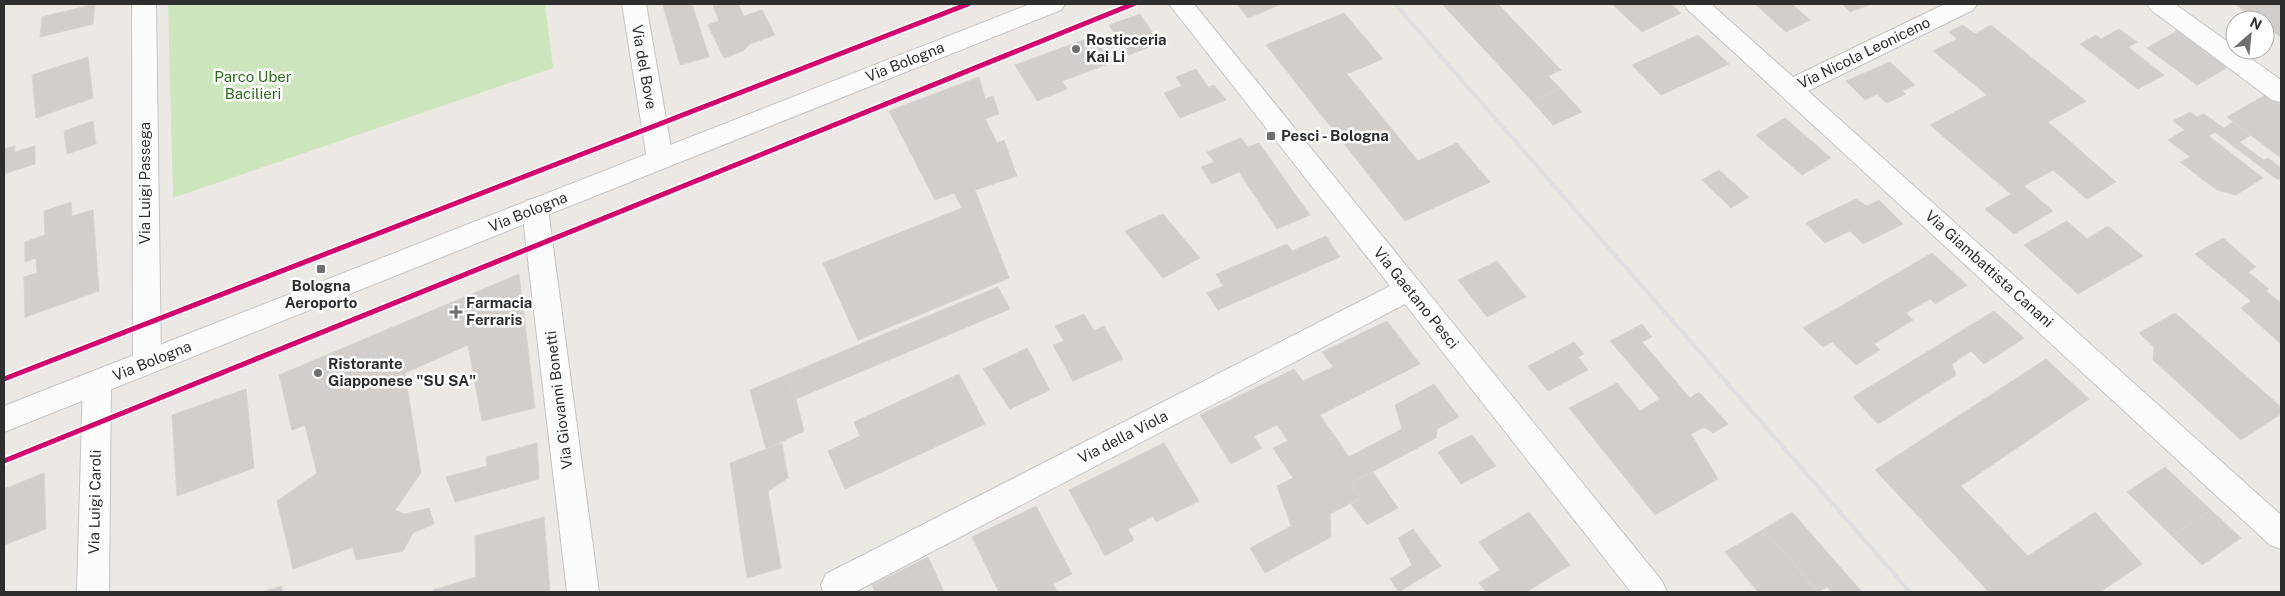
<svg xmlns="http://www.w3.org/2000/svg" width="2285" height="596" font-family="'Public Sans',sans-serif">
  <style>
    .green { fill: #cee6be }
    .building { fill: #d1cecb; stroke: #d7d4d0 }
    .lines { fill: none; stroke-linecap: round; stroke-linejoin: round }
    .minor-casing { stroke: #c5c4c5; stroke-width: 2 }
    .tertiary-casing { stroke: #c5c4c5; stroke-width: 2 }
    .minor { fill: #fcfcfb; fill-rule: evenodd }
    .tertiary { fill: #fcfcfb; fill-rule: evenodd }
    .rail { stroke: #dfdfe1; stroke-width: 4 }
    .cycleway-casing { stroke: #fff; stroke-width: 8 }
    .cycleway { stroke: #d6006c; stroke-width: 5 }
    .poi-dot { fill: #706f6e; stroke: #fff; stroke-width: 2 }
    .labels { text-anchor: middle; stroke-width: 5; stroke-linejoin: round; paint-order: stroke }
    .poi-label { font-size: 15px; font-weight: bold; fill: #2e2e2e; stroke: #fff; text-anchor: start }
    .street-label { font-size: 15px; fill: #2e2e2e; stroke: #fff }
    .park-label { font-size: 15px; fill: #2c6e1b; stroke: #fff }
  </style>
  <rect width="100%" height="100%" fill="#ece8e4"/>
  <path class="green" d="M168,4H545L553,68L173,198Z"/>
  <path class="building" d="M95,4L93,24L40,37L42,17Z
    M668,4H692L709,57L680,65L663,5Z
    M720,4H738L744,16L762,10L775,35L750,44L743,51L724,58L708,25L719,21L713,6Z
    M1237,4H1282L1248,18Z
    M1442,4H1498L1561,70L1548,76L1560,88L1532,101Z
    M1612,4H1671L1681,13L1642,32Z
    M1755,4H1792L1810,20L1786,32Z
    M1842,4H1872L1850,12Z
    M2235,4H2281V37L2265,26V20H2257Z
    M1344,13L1383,59L1347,74L1418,161L1457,143L1490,182L1405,221L1266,45Z
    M1140,14L1160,43L1129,55L1109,25Z
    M1963,25L1975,34L1991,25L2086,101L2048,122L2116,182L2087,199L2053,170L2024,186L2053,211L2014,234L1985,209L2011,194L1930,125L1987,95L1933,51L1957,39L1949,32Z
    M2182,28L2232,65L2197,85L2147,48Z
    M2119,29L2137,42L2128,47L2164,75L2138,89L2080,44L2096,35L2101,39Z
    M1698,35L1729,64L1661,95L1632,65Z
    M1094,36L1111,63L1062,81L1067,89L1037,101L1015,65Z
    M88,57L93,98L36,118L32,75Z
    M1890,62L1915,85L1902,91L1906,94L1887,103L1877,94L1865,100L1846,81Z
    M1196,69L1208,87L1214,85L1226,100L1180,118L1164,93L1182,86L1176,77Z
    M979,77L985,99L993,96L999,114L985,119L997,143L1004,140L1017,176L975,190L1009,278L858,340L823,263L962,208L954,193L935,200L889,111Z
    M1560,88L1582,112L1553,125L1532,101Z
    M2267,94L2281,105V158L2227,117Z
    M2190,112L2197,117L2204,114L2224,128L2233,122L2251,135L2239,142L2264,160L2268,158L2281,168V178L2278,180L2215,132L2209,136L2263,178L2236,195L2217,190L2180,162L2190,157L2168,140L2185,130L2173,121Z
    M1785,118L1831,158L1802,175L1756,135Z
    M93,121L96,144L67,154L64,131Z
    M1241,138L1248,147L1259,143L1310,215L1277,229L1239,172L1212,184L1201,167L1214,162L1207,152Z
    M15,146V152L35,146V164L4,174V149Z
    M1719,170L1749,197L1731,208L1702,180Z
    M1856,199L1867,206L1879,200L1903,224L1863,244L1850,231L1825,243L1806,223Z
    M71,202L72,216L93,210L99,291L25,317L24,277L37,273L36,258L25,262V242L45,235L44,211Z
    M1163,214L1200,258L1163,278L1125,231Z
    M2067,221L2087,239L2108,226L2143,256L2078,294L2024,245Z
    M1326,236L1340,257L1218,310L1207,293L1223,286L1216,274L1287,244L1292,251Z
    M2223,238L2256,267L2248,272L2269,289L2266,291L2281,303V344L2241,308L2251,301L2195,254Z
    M1932,253L1967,285L1935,304L1930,299L1906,313L1913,320L1874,344L1880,350L1856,365L1832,342L1823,347L1803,328Z
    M1497,261L1526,297L1487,317L1458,280Z
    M519,274L535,408L482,421L468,345L405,373L421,473L395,510L404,514L429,508L434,524L413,533L403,551L356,560L353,547L293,569L277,501L317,473L305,425L292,430L279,375Z
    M998,287L1010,309L796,399L786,375Z
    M1994,311L2024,338L1984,364L1971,351L1952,364L1956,375L1878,424L1853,397Z
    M2175,313L2281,407V414L2241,440L2153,360L2154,347L2139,333Z
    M1084,314L1094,331L1104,326L1123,359L1073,381L1053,345L1064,341L1055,326Z
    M1387,321L1420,364L1320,415L1349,457L1402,429L1395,405L1434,384L1459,417L1437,429L1436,438L1351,483L1361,498L1330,514L1331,537L1265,573L1250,548L1291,526L1277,486L1293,478L1273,448L1288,441L1277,425L1254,436L1262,448L1231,464L1200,415L1294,369L1303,381L1333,367L1322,352Z
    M1642,324L1652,337L1642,342L1690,398L1699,392L1728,424L1713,433L1704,427L1691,434L1718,479L1655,515L1569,408L1617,383L1640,411L1660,399L1610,341Z
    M1574,342L1584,354L1578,357L1588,370L1548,391L1528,366Z
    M1027,348L1050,390L1010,409L983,369Z
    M2046,359L2089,399L1961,486L2028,556L2095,512L2142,564L2100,592H1989L1875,470Z
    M959,374L985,424L845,489L828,451L860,436L854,422Z
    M786,375L796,399L804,431L766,449L750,390Z
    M246,389L254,468L177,496L172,415Z
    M1472,435L1496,466L1461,484L1438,452Z
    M537,443L539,479L455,502L446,477L487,466L486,457Z
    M782,443L788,478L768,491L781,568L747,578L730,463Z
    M1164,443L1199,501L1156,522L1153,516L1128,529L1134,540L1105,556L1069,490Z
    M2165,467L2211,510L2172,536L2127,492Z
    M1373,472L1398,508L1367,525L1351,504L1361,498L1351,483Z
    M44,473L46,529L4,545V489Z
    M1036,506L1072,574L1053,584L1057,592H999L972,537Z
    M2211,510L2241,538L2202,565L2172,536Z
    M1529,512L1570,565L1526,592H1486L1479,583L1500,570L1479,542Z
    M1792,512L1862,592H1832L1827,587L1818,592L1764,529Z
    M544,517L550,592H433V590L476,577L475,536Z
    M1413,529L1441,566L1399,592L1390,579L1412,565L1398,538Z
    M1764,529L1818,592H1758L1725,552Z
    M928,557L944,592H875L872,585Z
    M282,586V592H262Z"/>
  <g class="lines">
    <defs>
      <path id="minor" d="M132,4H156L161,362L157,371L147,374L137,371L133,362Z
        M622,4H646L673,159L669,166L660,169L651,166L647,159Z
        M1169,4H1194L1662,581L1667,592H1631L1405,304L855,592H823L821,585L826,574L1390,286Z
        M1684,4H1711L1793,77L1945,4H1977L1973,10L1808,91L2281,515V549L2270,545L1688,10Z
        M2147,4H2175L2235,47V50H2239L2281,80V102L2272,100L2151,10Z
        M535,198L544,201L548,209L599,592H567L522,209L526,201Z
        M97,370L107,374L111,383L109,592H77L83,383L87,374Z"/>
      <path id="tertiary" d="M1030,4H1065L1061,10L4,432V406Z"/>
    </defs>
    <use href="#minor" class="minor-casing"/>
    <use href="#tertiary" class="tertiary-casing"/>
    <use href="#minor" class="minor"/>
    <use href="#tertiary" class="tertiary"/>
    <path class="rail" d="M1395,4L1910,592"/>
    <defs>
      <path id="cycleway" d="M4,379L968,4
        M4,461L1133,4"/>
    </defs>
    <use href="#cycleway" class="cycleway-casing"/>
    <use href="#cycleway" class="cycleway"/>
  </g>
  <g class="poi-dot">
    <circle cx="1076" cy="49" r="5"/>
    <rect x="1266" y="131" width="10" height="10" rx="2.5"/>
    <rect x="316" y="264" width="10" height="10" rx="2.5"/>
    <path d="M453.5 304.5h5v5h5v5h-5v5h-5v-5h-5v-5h5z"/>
    <circle cx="318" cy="373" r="5"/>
  </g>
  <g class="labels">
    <g class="poi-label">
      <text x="1086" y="45">Rosticceria<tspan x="1086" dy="17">Kai Li</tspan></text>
      <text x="1281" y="141">Pesci - Bologna</text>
      <text x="321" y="291" text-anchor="middle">Bologna<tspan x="321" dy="17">Aeroporto</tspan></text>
      <text x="466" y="308">Farmacia<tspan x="466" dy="17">Ferraris</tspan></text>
      <text x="328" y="369">Ristorante<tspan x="328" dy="17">Giapponese "SU SA"</tspan></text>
    </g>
    <g class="street-label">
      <text transform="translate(1864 53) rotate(-26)" y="5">Via Nicola Leoniceno</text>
      <text transform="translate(905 62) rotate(-22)" y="5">Via Bologna</text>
      <text transform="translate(644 67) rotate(80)" y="5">Via del Bove</text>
      <text transform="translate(145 183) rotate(-90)" y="5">Via Luigi Passega</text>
      <text transform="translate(528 212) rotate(-22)" y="5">Via Bologna</text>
      <text transform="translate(1989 269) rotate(42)" y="5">Via Giambattista Canani</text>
      <text transform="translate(1416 298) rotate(51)" y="5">Via Gaetano Pesci</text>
      <text transform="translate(152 361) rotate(-22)" y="5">Via Bologna</text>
      <text transform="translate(559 400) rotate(-97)" y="5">Via Giovanni Bonetti</text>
      <text transform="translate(1123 437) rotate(-27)" y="5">Via della Viola</text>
      <text transform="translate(95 502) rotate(-89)" y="5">Via Luigi Caroli</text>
    </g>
    <g class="park-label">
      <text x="253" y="82">Parco Uber<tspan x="253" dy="17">Bacilieri</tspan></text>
    </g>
  </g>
  <rect width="2285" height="596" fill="none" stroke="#2e2e2e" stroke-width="10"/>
  <g transform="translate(2250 35) rotate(27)"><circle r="24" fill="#ffffff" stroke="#ababab"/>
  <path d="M0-4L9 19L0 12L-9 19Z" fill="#706f6e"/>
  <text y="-8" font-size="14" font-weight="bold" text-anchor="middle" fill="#2e2e2e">N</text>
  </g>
</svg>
